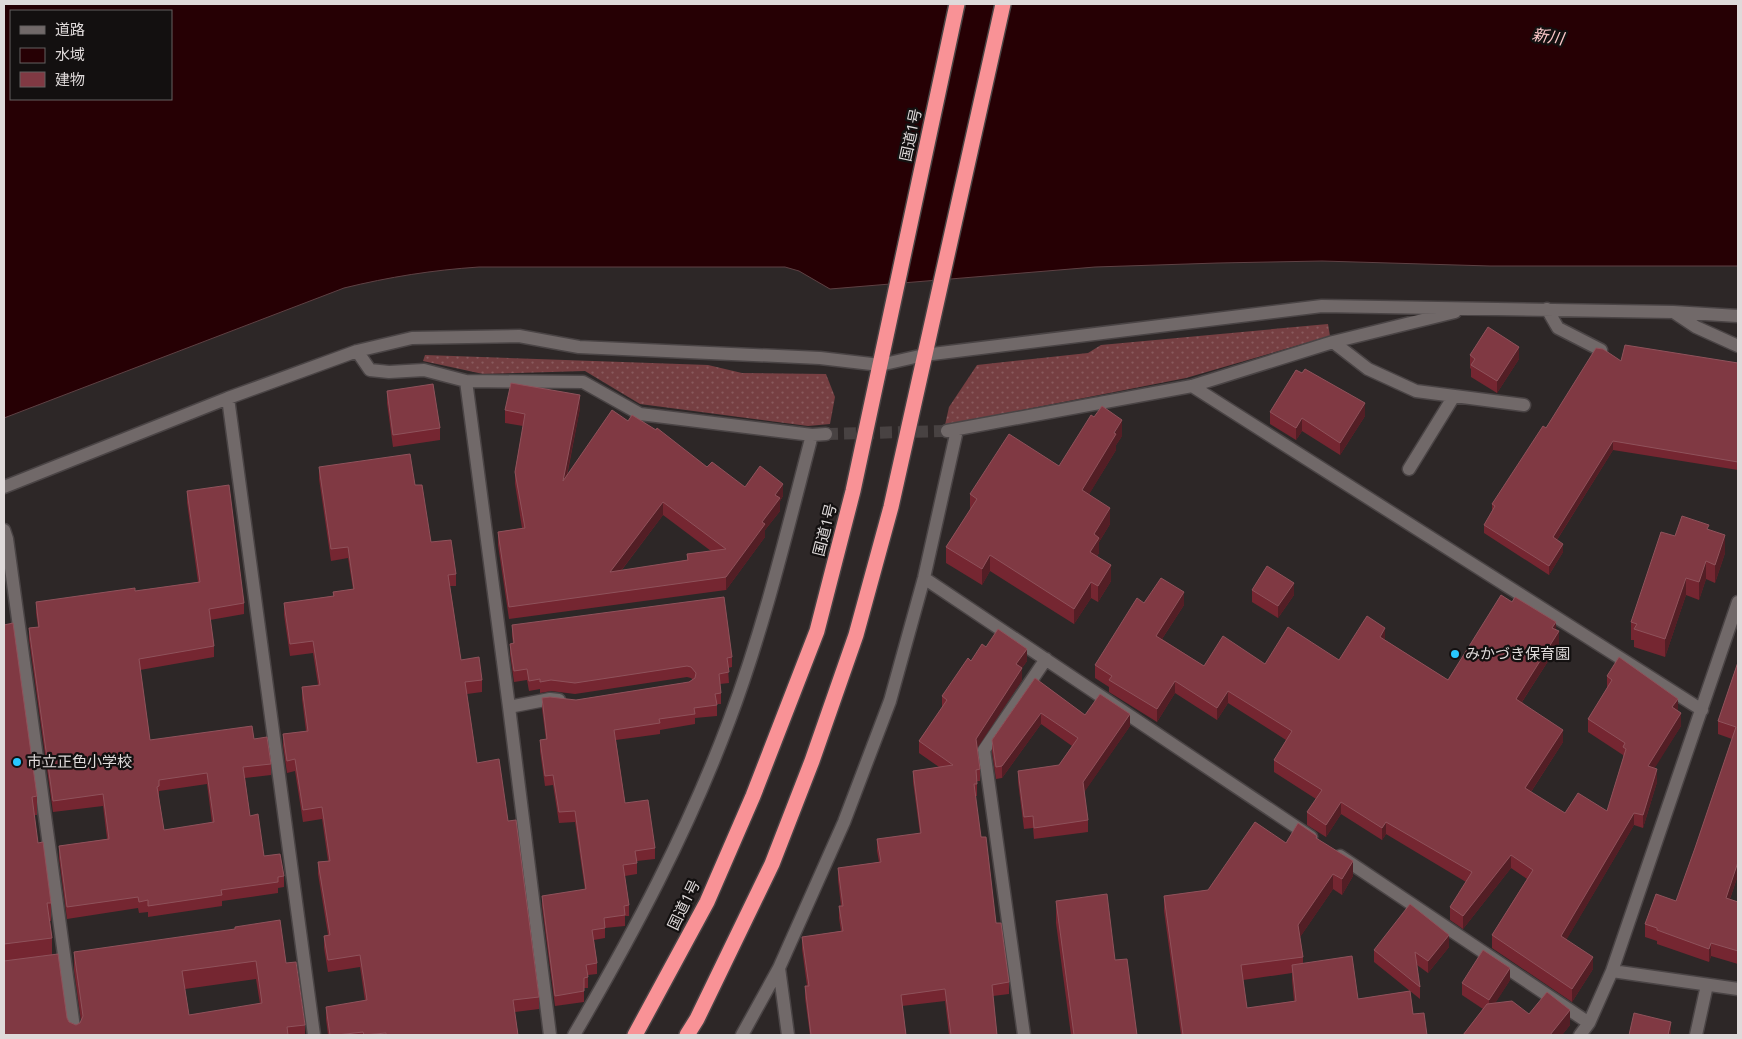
<svg xmlns="http://www.w3.org/2000/svg" width="1742" height="1039" font-family="'Noto Sans','Noto Sans JP',sans-serif">
  <style>
    .grass { fill: url(#grass-dots) }
    .water { fill: #260004; stroke: #5e4144; fill-rule: evenodd }
    .lines { fill: none; stroke-linecap: round; stroke-linejoin: round }
    .minor-tunnel { stroke: #484242; stroke-width: 12; stroke-dasharray: 12 6; stroke-linecap: butt }
    .minor-casing { stroke: #4a4445; stroke-width: 15 }
    .highway-casing { stroke: #4a4445; stroke-width: 18 }
    .minor { stroke: #716969; stroke-width: 12 }
    .highway { stroke: #f99296; stroke-width: 15 }
    .wall { fill: #752631; fill-rule: evenodd }
    .shaded-wall { fill: #531e25 }
    .building { fill: #803943; stroke: #8f525b; fill-rule: evenodd }
    .poi-dot { fill: #28c8ff; stroke: #131010; stroke-width: 2 }
    .labels { text-anchor: middle; stroke-width: 4.5; stroke-linejoin: round; paint-order: stroke }
    .street-label { font-size: 15px; fill: #dfdada; stroke: #131010 }
    .poi-label { font-size: 15px; fill: #dfdada; stroke: #131010; text-anchor: start }
    .water-label { font-size: 16px; font-style: italic; fill: #fecacb; stroke: #131010 }
  </style>
  <defs>
    <pattern id="grass-dots" width="8" height="8" patternUnits="userSpaceOnUse" patternTransform="scale(1.25)"><rect width="8" height="8" fill="#763f42"/><path d="M2 2h.1M6 6h.1" fill="none" stroke="#895a5d" stroke-width="1.8" stroke-linecap="round"/></pattern>
  </defs>
  <rect width="100%" height="100%" fill="#2d2727"/>
  <path class="grass" d="M1328,324L1330,336L1186,378L945,425L949,407L977,365L1088,353L1101,345Z
    M425,355L708,365L742,373L826,374L835,397L830,424L808,426L640,404L585,371L483,374L423,361Z"/>
  <path class="water" d="M4,4H1738V266H1490L1322,261L1218,263L1095,267L830,289L799,271L785,267H479C433,270 389,277 344,288L4,418ZM11,11H171V99H11Z"/>
  <g class="lines">
    <path class="minor-tunnel" d="M826,434L947,431"/>
    <defs>
      <path id="minor" d="M1547,309L1558,328L1601,350
        M1675,313L1696,327L1738,346
        M1333,342L1368,369L1416,391L1524,405
        M357,351L370,370L389,372L424,370L466,381L509,707L550,1035
        M466,381L583,382L640,414L812,435L826,434
        M1192,386L1702,710
        M228,398L314,1035
        M947,431L1192,386L1333,342L1455,312
        M1409,469L1454,396
        M4,487L228,398L357,351L412,338L519,336L579,347L820,358L880,365L924,355L1322,306L1673,312L1738,316
        M4,530L7,539L75,1035
        M924,578L1311,837
        M509,707L550,699L559,700
        M1340,856L1589,1023
        M779,968L788,1035
        M1612,971L1738,989
        M574,1035C633,934 688,831 729,721C764,628 787,531 812,435
        M742,1035L779,968L844,822L890,701L924,578L957,430
        M1024,1035L984,750L1046,659
        M1580,1035L1589,1023L1612,971L1738,602
        M1696,1035L1707,985"/>
      <path id="highway" d="M635,1035L707,902L753,796L817,631L853,491L957,4
        M687,1035L697,1019L772,864L812,761L856,635L891,507L1003,4"/>
    </defs>
    <use href="#minor" class="minor-casing"/>
    <use href="#highway" class="highway-casing"/>
    <use href="#minor" class="minor"/>
    <use href="#highway" class="highway"/>
  </g>
  <path class="wall" d="M1470,355L1519,359L1497,393L1471,377V369L1470,368Z
    M1621,361L1738,363V470L1613,450L1557,540L1563,552L1549,575L1484,533V525L1492,511V504L1546,428Z
    M387,391L440,428V440L393,447L387,403Z
    M580,408L567,476L628,421L707,467L745,487L783,496L780,501V511L765,530V537L726,590L509,619L498,545V532L522,528L515,484V472L523,426L505,423V410ZM663,515L711,551L687,554V560L621,571Z
    M1270,412L1365,416L1340,455L1302,431L1296,440L1270,424Z
    M1122,436L1116,445V450L1089,494L1110,524L1099,542V553L1097,556L1111,581L1098,602L1091,598L1074,624L990,571L982,585L946,563V547L970,510V494L1059,466Z
    M319,467L415,485L431,542L456,574V586H450L461,660L482,680V692L467,694L477,763L508,821L539,997V1009L515,1012L518,1035H328L326,1019V1007L365,1001L360,967L328,972L324,948V936L328,935L318,874V862L328,861L322,819L303,822L295,771L287,773L283,746V734L306,731L302,699V687L318,685L313,653L290,656L284,615V603L333,596V592L353,589L348,558L331,561L319,479Z
    M187,491L244,603V614L210,620L214,646V657L140,670L150,740L254,739L271,764V775L245,778L250,816L264,856L284,876V887L278,888V893L222,901V906L148,917V912L139,913L138,908L67,919L59,858V846L107,839L103,806L53,812L29,639V628L38,627L36,613V602L135,591L198,582L187,502ZM207,784L212,823L164,830L159,798V791Z
    M1709,530L1725,553L1715,583L1706,579L1699,600L1686,595L1665,657L1634,647V640H1631V622L1675,536Z
    M1252,590L1294,595L1278,618L1252,602Z
    M1144,603L1184,605L1162,639L1204,666L1265,664L1339,660L1385,640L1448,680L1556,630L1559,644L1522,702L1563,742L1531,792L1565,813L1607,811L1623,759V755L1588,732V719L1607,688V676L1678,711L1681,726L1654,768L1657,782L1643,828L1634,825L1566,940L1593,969L1572,1002L1492,948V935L1527,879L1511,868L1463,929L1450,920V907L1466,882L1386,834L1382,840L1341,814L1326,837L1307,825V812L1316,799L1274,772V760L1286,740L1228,703L1217,720L1175,693L1157,722L1109,692V687L1095,678V665Z
    M4,625L37,796V815H34L38,843L51,903V921H50L52,938V955L67,1018L69,1022L76,1025L80,1023L81,1021L74,970V952L235,930L286,963L305,1025V1035H4ZM256,979L260,1004L189,1015L185,989Z
    M512,625L732,657V667L728,668L729,683L720,684L721,693V704H717V716L695,718V724L660,730V734L616,740L625,803L655,848V859L637,861V874L625,876L629,905V916H625V926L605,928V938L594,940L597,963V974L588,975V988H584V1002L555,1006L542,906V896L585,890L575,822L559,823L553,785L545,786L540,751V740H546L542,709V698L576,700L689,682L693,680L691,678L687,677L575,694L551,691L540,693V689L529,691L527,680L514,682L510,654V644L513,643L512,636Z
    M986,647L1027,661L1022,668V680L977,748L980,769V781H977V796H975L981,837L996,923L1009,982V994L993,996L997,1035H949L945,1001L902,1006L906,1035H810L805,998V986H807L802,949V937L841,931L839,918V906H841L838,880V868L879,862L877,851V839L920,834L913,782V771L939,767L919,753V741L942,708V696L971,661Z
    M1738,662V875L1730,899L1738,902V964L1711,956L1709,962L1657,944V941L1645,937V924L1676,901L1695,848L1732,739L1718,734V721Z
    M1035,678L1085,715L1130,726L1084,792L1088,820V832L1034,839L1033,828L1024,829L1018,782V771L1059,765L1072,746L1041,724L1002,778L996,779L992,752V740Z
    M1317,838L1353,876L1342,895L1333,889L1300,937L1303,957V963L1358,999L1410,991L1374,962V950L1449,947L1428,973L1417,965L1420,987V999L1410,991L1413,1014L1427,1035H1181L1164,911V896L1208,890L1286,843ZM1292,973V980L1294,1001L1247,1008L1243,980Z
    M1056,901L1115,960L1137,1035H1071L1056,923Z
    M1510,980L1495,1003L1529,1014L1570,1025L1562,1035H1463L1483,1009L1462,995V983Z"/>
  <path class="shaded-wall" d="M1519,347V359L1497,393V381Z
    M580,395V408L563,494V481Z
    M1365,403V416L1340,455V443Z
    M1302,418V431L1296,440V428Z
    M1122,420V436L1116,445V450L1082,506V490Z
    M1613,441V450L1553,546V537Z
    M783,484V496L780,501V511L765,530V537L726,590V577L762,522L775,495Z
    M663,502V515L610,585V572Z
    M1110,508V524L1099,542V553L1090,568V552L1094,534Z
    M1725,535V553L1715,583V565Z
    M1563,544V552L1549,575V566Z
    M990,555V571L982,585V569Z
    M1706,561V579L1699,600V582Z
    M1111,565V581L1098,602V586Z
    M1686,578V595L1665,657V639Z
    M1091,582V598L1074,624V609Z
    M1294,583V595L1278,618V606Z
    M1184,592V605L1156,648V636Z
    M1556,622V635L1552,628Z
    M1385,628V640L1380,637Z
    M1559,631V644L1516,711V699Z
    M1027,649V661L1016,676V664Z
    M1022,668V680L976,750V739Z
    M1175,681V693L1157,722V709Z
    M1228,691V703L1217,720V708Z
    M1678,699V711L1672,707Z
    M1041,713V724L1002,778V766Z
    M1681,713V726L1648,779V766Z
    M1130,714V726L1083,794V782Z
    M1563,730V742L1525,801V788Z
    M1657,769V782L1643,828V815Z
    M1341,802V814L1326,837V825Z
    M1634,813V825L1561,949V936Z
    M1386,822V834L1382,840V828Z
    M1511,855V868L1463,929V916Z
    M1353,861V876L1342,895V879Z
    M1738,862V875L1728,904L1726,898Z
    M1333,874V889L1298,940V925Z
    M1449,935V947L1428,973V961Z
    M1711,943V956L1709,962V949Z
    M1593,957V969L1572,1002V989Z
    M1510,968V980L1489,1013V1000Z
    M1570,1010V1025L1562,1035H1550Z
    M1671,1022V1035H1668Z"/>
  <path class="building" d="M1488,327L1519,347L1497,381L1471,365L1475,359L1470,355Z
    M1625,345L1738,363V462L1613,441L1553,537L1563,544L1549,566L1484,525L1495,506L1492,504L1543,426L1546,428L1596,348L1603,349L1621,361Z
    M1305,369L1365,403L1340,443L1302,418L1296,428L1270,412L1296,370L1302,373Z
    M511,383L580,395L563,481L612,410L628,421L632,415L656,430L657,428L707,467L712,462L745,487L760,466L783,484L775,495L780,498L762,522L765,524L726,577L509,607L498,532L525,528L515,472L525,414L505,410ZM663,502L726,549L687,554L688,560L610,572Z
    M433,384L440,428L393,435L387,391Z
    M1102,406L1122,420L1114,433L1116,434L1082,490L1110,508L1094,534L1099,538L1090,552L1111,565L1098,586L1091,582L1074,609L990,555L982,569L946,547L977,499L970,494L1009,434L1059,466L1091,415L1094,417Z
    M410,454L415,485H422L431,542L451,540L456,574L448,575L461,660L479,657L482,680L465,682L477,763L499,759L508,821L516,820L539,997L513,1000L518,1035H386V1033L364,1035L363,1032L337,1035H330L326,1007L367,1000L360,955L328,960L324,936L330,935L318,862L330,861L322,807L303,810L295,759L287,761L283,734L308,731L302,687L320,685L313,641L290,644L284,603L334,596L333,592L354,589L348,547L331,549L319,467Z
    M229,485L244,603L209,609L214,646L139,659L150,740L252,726L254,739L267,737L271,764L243,767L250,816L258,814L264,856L280,854L284,876L278,877V882L221,890L222,895L148,906V900L139,902L138,897L67,907L59,846L109,839L103,794L53,801L29,628L39,627L36,602L135,588V591L200,582L187,491ZM207,773L214,822L164,830L157,787L159,786V780Z
    M1682,516L1709,525L1707,529L1725,535L1715,565L1706,561L1699,582L1686,578L1665,639L1634,629L1637,624L1631,622L1661,532L1675,536Z
    M1267,566L1294,583L1278,606L1252,590Z
    M1161,578L1184,592L1156,636L1204,666L1223,636L1265,664L1288,627L1339,660L1367,616L1385,628L1380,637L1448,680L1501,595L1512,602L1515,597L1556,622L1552,628L1559,631L1516,699L1563,730L1525,788L1565,813L1578,793L1607,811L1626,749L1623,747L1625,743L1588,719L1612,680L1607,676L1619,657L1678,699L1672,707L1681,713L1648,766L1657,769L1643,815L1634,813L1561,936L1593,957L1572,989L1492,935L1533,870L1511,855L1463,916L1450,907L1472,872L1386,822L1382,828L1341,802L1326,825L1307,812L1322,790L1274,760L1292,731L1228,691L1217,708L1175,681L1157,709L1109,680L1112,676L1095,665L1137,598L1144,603Z
    M724,597L732,657L727,658L729,672L719,674L721,693L715,694L717,705L694,708L695,714L659,719L660,723L614,730L625,803L648,800L655,848L635,851L637,863L623,865L629,905L624,906L625,915L604,918L605,928L592,930L597,963L586,965L588,977L584,978V991L555,996L542,896L586,889L575,811L559,812L553,775L545,776L540,740L547,739L542,698L550,697L576,700L689,682L695,678L696,673L691,667L687,666L575,683L551,680L540,682V679L529,681L527,669L514,671L510,644L514,643L512,625Z
    M13,623L37,796L32,797L38,843L43,842L51,903H47L52,938L4,944V625Z
    M998,629L1027,649L1016,664L1022,668L976,739L980,769L976,770L977,784H974L981,837H986L996,923H1001L1009,982L992,985L997,1035H951L945,989L901,995L906,1035H811L805,986H809L802,937L843,931L839,906H843L838,868L881,862L877,839L921,833L913,771L953,765L919,741L947,700L942,696L968,658L971,661L982,644L986,647Z
    M1738,662V862L1726,898L1738,902V951L1711,943L1709,949L1657,930V928L1645,924L1656,894L1676,901L1695,848L1736,727L1718,721Z
    M1035,678L1085,715L1100,694L1130,714L1083,782L1088,820L1034,828L1033,816L1024,817L1018,771L1059,765L1078,738L1041,713L1002,766L996,767L992,740Z
    M1255,822L1286,843L1298,823L1317,836L1316,838L1353,861L1342,879L1333,874L1298,925L1303,957L1241,965L1247,1008L1296,1001L1292,965L1352,956L1358,999L1410,991L1413,1014L1424,1013L1427,1035H1183L1164,896L1208,890Z
    M1107,894L1115,960L1127,959L1137,1035H1074L1056,901Z
    M1410,904L1449,935L1428,961L1415,952L1420,987L1374,950Z
    M280,920L286,963L296,962L305,1025L287,1027L288,1035H4V961L58,954L67,1018L69,1022L76,1025L80,1023L83,1016L74,952L235,929V927ZM256,961L262,1003L189,1015L182,971Z
    M1483,950L1510,968L1489,1000L1462,983Z
    M1547,992L1570,1010L1550,1035H1463L1487,1004L1512,1001L1529,1014Z
    M1634,1013L1671,1022L1668,1035H1629Z"/>
  <g class="poi-dot">
    <circle cx="1455" cy="654" r="5"/>
    <circle cx="17" cy="762" r="5"/>
  </g>
  <g class="labels">
    <g class="street-label">
      <text transform="translate(911 135) rotate(-78)" y="5">国道1号</text>
      <text transform="translate(825 530) rotate(-76)" y="5">国道1号</text>
      <text transform="translate(684 905) rotate(-64)" y="5">国道1号</text>
    </g>
    <g class="poi-label">
      <text x="1465" y="659">みかづき保育園</text>
      <text x="27" y="767">市立正色小学校</text>
    </g>
    <g class="water-label">
      <text transform="translate(1548 36) rotate(9)" y="6">新川</text>
    </g>
  </g>
  <rect width="1742" height="1039" fill="none" stroke="#dfdada" stroke-width="10"/>
  <rect x="10" y="10" width="162" height="90" fill="#131010" stroke="#656161"/>
  <rect x="20" y="26" width="25" height="8" fill="#716969" stroke="#656161"/>
  <text x="55" y="35" font-size="15" fill="#dfdada">道路</text>
  <rect x="20" y="48" width="25" height="15" fill="#260004" stroke="#656161"/>
  <text x="55" y="60" font-size="15" fill="#dfdada">水域</text>
  <rect x="20" y="72" width="25" height="15" fill="#803943" stroke="#656161"/>
  <text x="55" y="85" font-size="15" fill="#dfdada">建物</text>
</svg>
